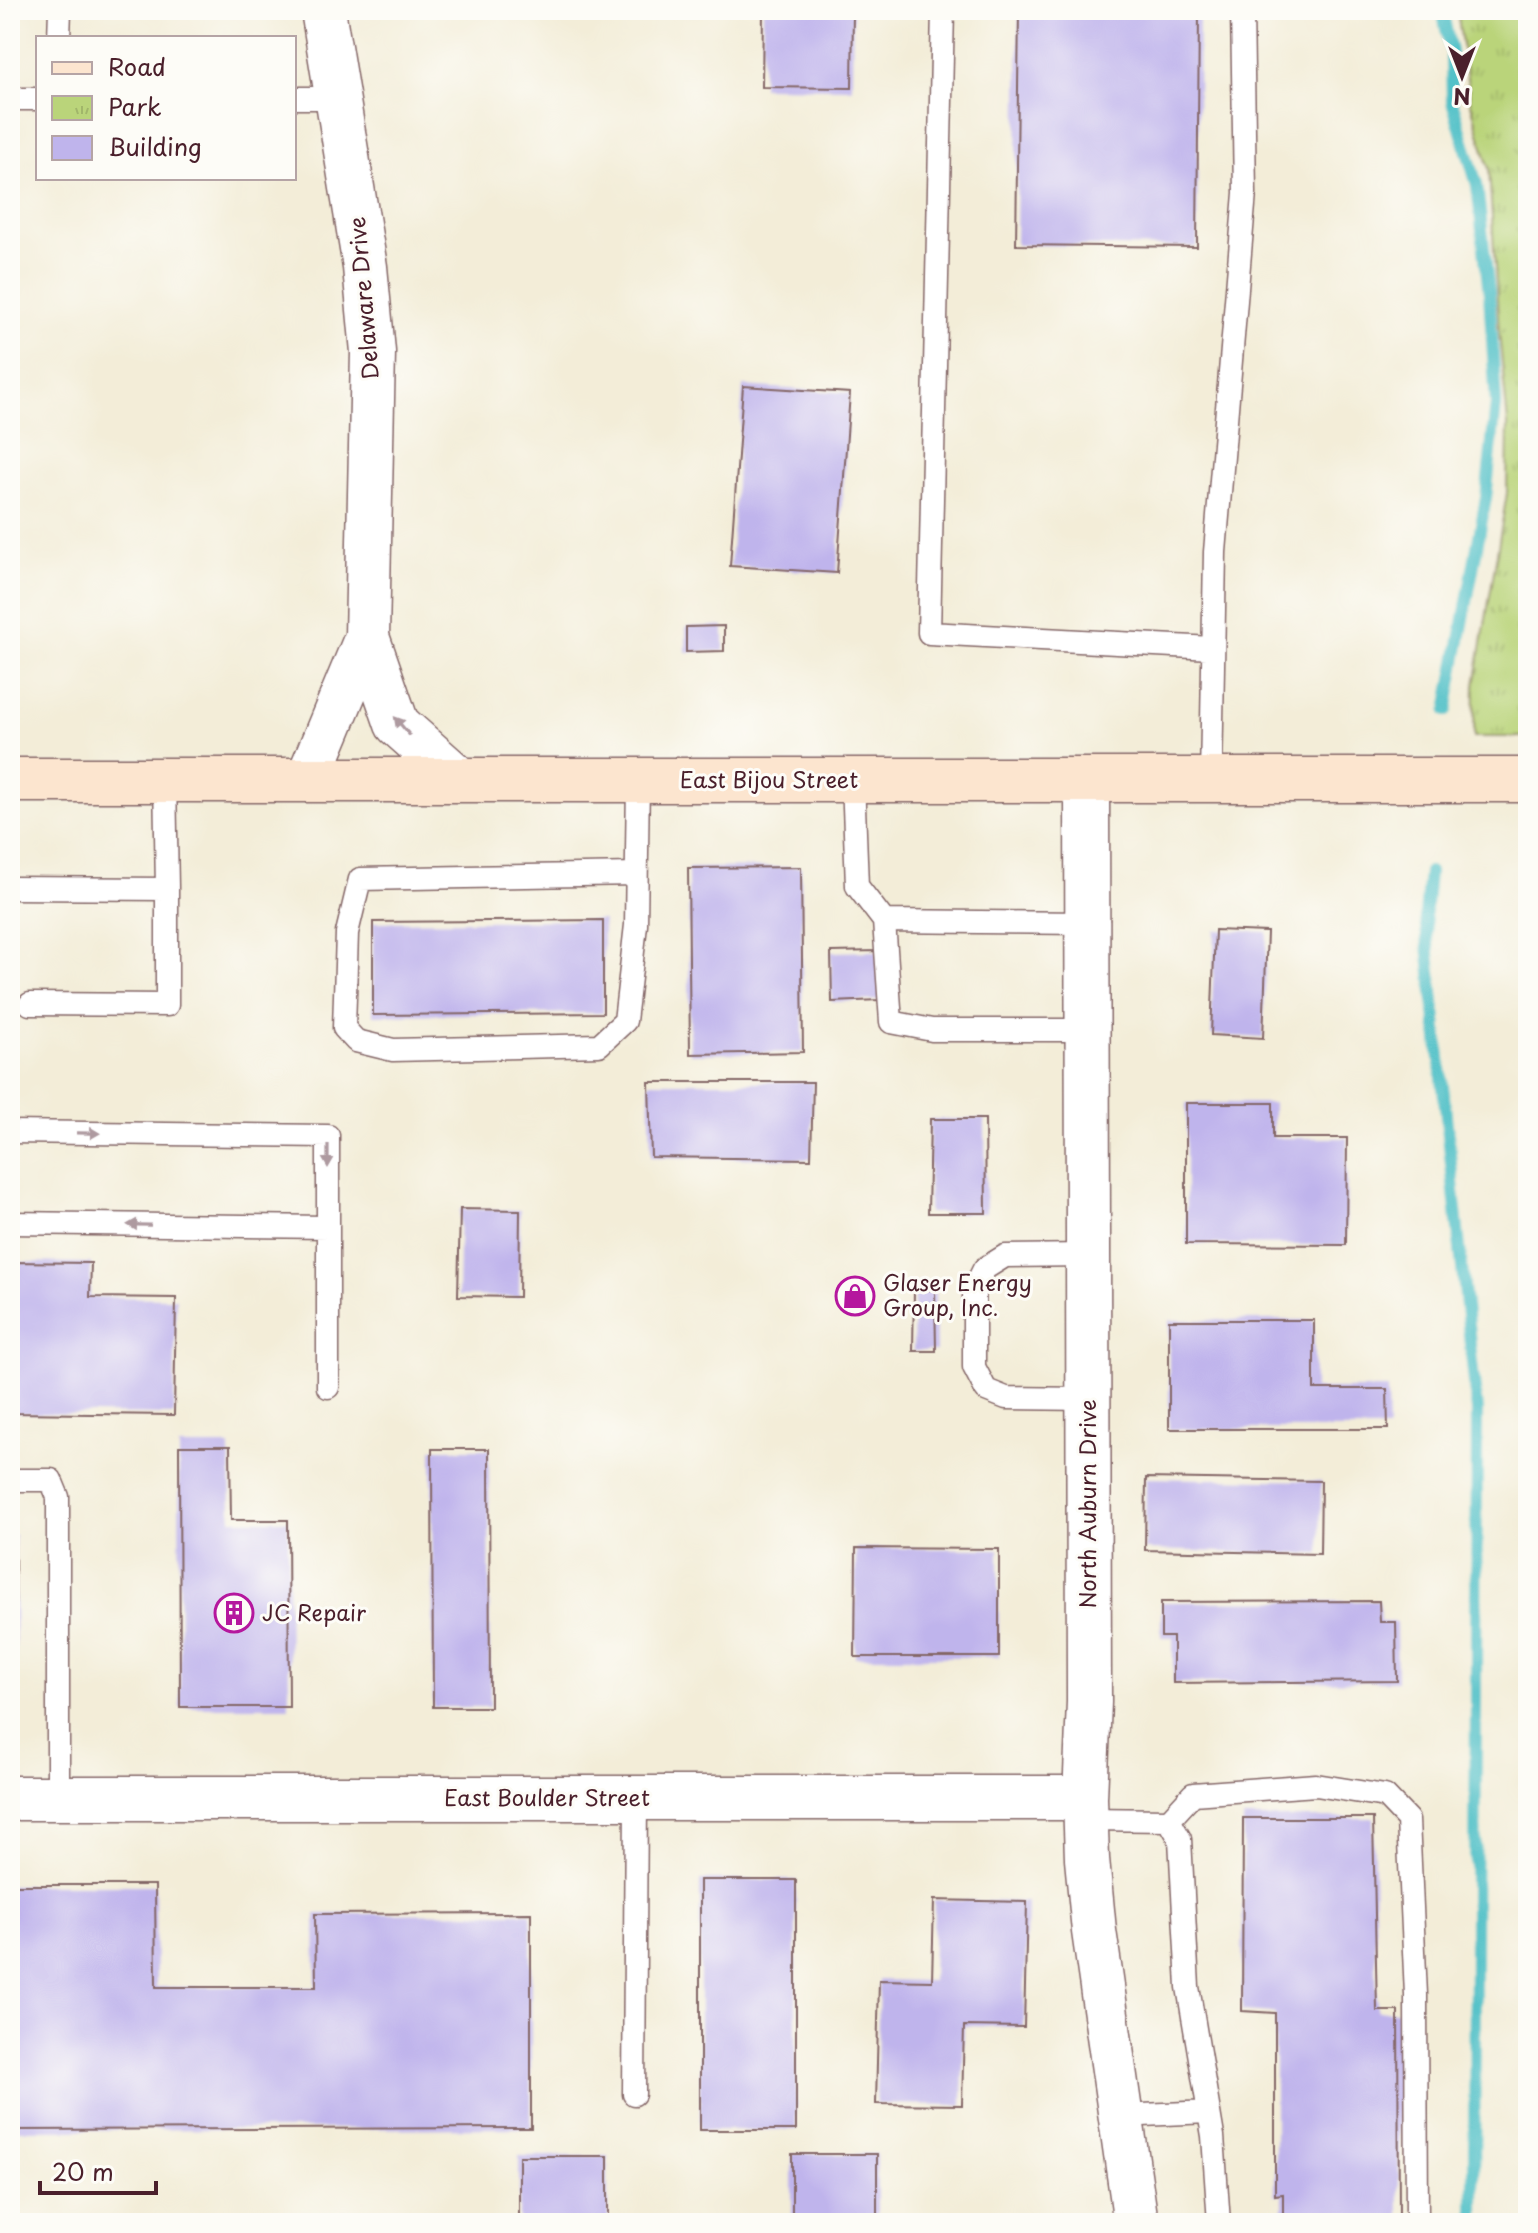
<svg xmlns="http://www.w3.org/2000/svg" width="1538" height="2233" font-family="'Playpen Sans',sans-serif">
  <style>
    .park { fill: url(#park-tufts); stroke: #827a52; stroke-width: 2 }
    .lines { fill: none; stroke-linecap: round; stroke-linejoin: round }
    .stream { stroke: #53c1c8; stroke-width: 12 }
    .building { fill: #bfb4ec }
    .lane-casing { stroke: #856768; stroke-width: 25 }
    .street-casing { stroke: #856768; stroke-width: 47 }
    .secondary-casing { stroke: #856768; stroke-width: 47 }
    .lane { stroke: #fff; stroke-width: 22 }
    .street { stroke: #fff; stroke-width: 44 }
    .secondary { stroke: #fce5cf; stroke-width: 44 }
    .oneway { fill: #ae9aa0 }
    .labels { text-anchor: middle; stroke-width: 6; stroke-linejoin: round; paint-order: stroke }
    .street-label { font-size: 22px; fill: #4a1f2b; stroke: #fdfcf7 }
    .poi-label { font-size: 22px; fill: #4a1f2b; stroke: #fdfcf7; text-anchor: start }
  </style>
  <defs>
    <pattern id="park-tufts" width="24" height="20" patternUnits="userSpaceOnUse" patternTransform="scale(2)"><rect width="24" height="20" fill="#bad47a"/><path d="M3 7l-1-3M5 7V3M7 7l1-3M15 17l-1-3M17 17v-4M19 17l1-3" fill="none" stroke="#a1b66a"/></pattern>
  </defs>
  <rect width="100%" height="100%" fill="#fdfcf7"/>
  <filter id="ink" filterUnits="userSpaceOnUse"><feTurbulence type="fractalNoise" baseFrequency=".0125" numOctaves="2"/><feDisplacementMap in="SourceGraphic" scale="16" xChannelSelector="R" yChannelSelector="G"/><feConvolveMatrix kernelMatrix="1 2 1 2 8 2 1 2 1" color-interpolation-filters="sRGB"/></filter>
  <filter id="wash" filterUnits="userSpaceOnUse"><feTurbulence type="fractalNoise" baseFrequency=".006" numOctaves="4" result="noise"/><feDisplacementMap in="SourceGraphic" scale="32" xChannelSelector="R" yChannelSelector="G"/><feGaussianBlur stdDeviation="1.8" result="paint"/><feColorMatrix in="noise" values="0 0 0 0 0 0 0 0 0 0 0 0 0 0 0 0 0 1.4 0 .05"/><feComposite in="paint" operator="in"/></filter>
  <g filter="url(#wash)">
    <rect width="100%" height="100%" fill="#f3edd8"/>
    <path class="park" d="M1457,10H1528V737H1474L1475,685L1507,493L1508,424L1499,333L1489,169L1470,100Z"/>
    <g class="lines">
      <path class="stream" d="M1442,10L1451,52L1452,101L1477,185L1489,293L1496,404L1486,498L1447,711
        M1429,872L1425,916L1477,1410L1474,2223"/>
    </g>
    <g id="blocks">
      <path class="building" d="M763,10H853L852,88L762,87Z
        M1019,10H1199L1197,247L1016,245Z
        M743,386L850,393L837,573L730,566Z
        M724,626V651L686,652V627Z
        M801,867L803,1052L690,1054L688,868Z
        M603,920V1013L373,1015V922Z
        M1215,930L1267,932L1263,1038L1211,1035Z
        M878,951L880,1000L832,1002L831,952Z
        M649,1082H813L811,1159L651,1157Z
        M1186,1103H1273V1138H1347L1346,1245L1186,1244Z
        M930,1119H985L986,1213H928Z
        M460,1209L520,1210L519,1297L458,1296Z
        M10,1262L91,1263L90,1297L176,1298L174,1415L10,1413Z
        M914,1290H935L936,1351H913Z
        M1169,1320H1314V1389H1387L1388,1429H1169Z
        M179,1446H230L231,1520H288L289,1707H180Z
        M432,1449H489L490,1707H433Z
        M1146,1478L1321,1481L1320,1554L1145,1550Z
        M10,1535H15L16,1750H10Z
        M856,1548L999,1549V1657H855Z
        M1379,1601L1380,1622H1396L1397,1681L1173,1683V1637H1161V1602Z
        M1243,1818H1373L1377,2011H1398L1399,2223H1283V2194L1275,2195V2013L1242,2011Z
        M700,1880H796V2130H700Z
        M10,1885H155L156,1987H316L315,1914L531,1913V2128L10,2130Z
        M934,1900L1027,1902L1024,2027L964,2026L962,2105L876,2104L879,1980L932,1981Z
        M792,2154H877V2223H792Z
        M519,2156H608V2223H519Z"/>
    </g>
  </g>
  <g filter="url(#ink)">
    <use href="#blocks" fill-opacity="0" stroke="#856768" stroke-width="2"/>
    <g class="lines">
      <defs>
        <path id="lane" d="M943,10L929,633L1212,648
          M59,38L60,10
          M294,98H338
          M10,99H38
          M853,780L857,886L884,921
          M1211,780L1215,552L1245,193L1242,10
          M636,874L360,879L347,933L344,1028L356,1041L393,1050L599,1045L625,1021L636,925L638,780
          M10,888L167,889L165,778
          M1087,923L884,921L891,1022L932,1030H1087
          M30,1004L167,1005V889
          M10,1132L328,1136V1227L10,1223
          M328,1227V1387
          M1087,1255L1005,1256L984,1269L974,1289V1367L986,1390L1006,1398L1087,1399
          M10,1480H51L58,1497V1798
          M1085,1819L1169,1820L1180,1839L1188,1987L1213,2136L1219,2223
          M1169,1820L1193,1794L1316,1785L1385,1796L1408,1820L1416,1995L1417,2223
          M634,2094L636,1798
          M1120,2116L1209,2112"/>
        <path id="street" d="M323,10L365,267L373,352L367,637L397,724L459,779
          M308,779L367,637
          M1087,781L1089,1702L1085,1798L1087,1859L1094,1931L1136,2223
          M10,1798H1085"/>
        <path id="secondary" d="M10,780H1528"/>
      </defs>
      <use href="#lane" class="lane-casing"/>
      <use href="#street" class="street-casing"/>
      <use href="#secondary" class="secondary-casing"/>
      <use href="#lane" class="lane"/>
      <use href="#street" class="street"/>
      <use href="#secondary" class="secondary"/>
    </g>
    <defs><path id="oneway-solid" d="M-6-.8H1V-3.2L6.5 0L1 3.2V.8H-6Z" transform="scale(2)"/></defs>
    <g class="oneway">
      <use href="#oneway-solid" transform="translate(402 726) rotate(-130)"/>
      <use href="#oneway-solid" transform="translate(88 1133) rotate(1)"/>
      <use href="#oneway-solid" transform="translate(328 1156) rotate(90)"/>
      <use href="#oneway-solid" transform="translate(139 1225) rotate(-179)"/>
    </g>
  </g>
  <defs>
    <symbol id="shop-ring" viewBox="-11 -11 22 22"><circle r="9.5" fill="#fdfcf7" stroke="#b5179e" stroke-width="1.5"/><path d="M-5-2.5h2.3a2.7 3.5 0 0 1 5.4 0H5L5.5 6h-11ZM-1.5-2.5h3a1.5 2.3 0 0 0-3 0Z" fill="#b5179e"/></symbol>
    <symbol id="building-ring" viewBox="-11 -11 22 22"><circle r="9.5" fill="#fdfcf7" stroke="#b5179e" stroke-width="1.5"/><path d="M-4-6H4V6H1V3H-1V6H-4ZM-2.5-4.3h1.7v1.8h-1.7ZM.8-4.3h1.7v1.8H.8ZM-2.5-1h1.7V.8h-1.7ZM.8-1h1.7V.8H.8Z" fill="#b5179e"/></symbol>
  </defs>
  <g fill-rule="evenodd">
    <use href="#shop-ring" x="833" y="1274" width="44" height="44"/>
    <use href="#building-ring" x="212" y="1591" width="44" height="44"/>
  </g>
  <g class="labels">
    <g class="street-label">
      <text transform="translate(364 298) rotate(-95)" y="8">Delaware Drive</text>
      <text x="769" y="788">East Bijou Street</text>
      <text transform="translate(1088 1504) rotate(-90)" y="8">North Auburn Drive</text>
      <text x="547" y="1806">East Boulder Street</text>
    </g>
    <g class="poi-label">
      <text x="883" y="1291">Glaser Energy<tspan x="883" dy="25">Group, Inc.</tspan></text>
      <text x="262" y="1621">JC Repair</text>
    </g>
  </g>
  <rect width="1538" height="2233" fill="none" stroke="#fdfcf7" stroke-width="40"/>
  <rect x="36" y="36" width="260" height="144" fill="#fdfcf7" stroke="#b5a4a5" stroke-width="2"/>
  <rect x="52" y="62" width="40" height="12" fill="#fce5cf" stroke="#b5a4a5" stroke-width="2"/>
  <text x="108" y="76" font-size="24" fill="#4a1f2b">Road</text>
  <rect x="52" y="96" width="40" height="24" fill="url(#park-tufts)" stroke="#b5a4a5" stroke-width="2"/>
  <text x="108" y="116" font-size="24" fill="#4a1f2b">Park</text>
  <rect x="52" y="136" width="40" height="24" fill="#bfb4ec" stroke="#b5a4a5" stroke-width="2"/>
  <text x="108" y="156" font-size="24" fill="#4a1f2b">Building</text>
  <g transform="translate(1462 76) rotate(180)" stroke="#fdfcf7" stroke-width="6" paint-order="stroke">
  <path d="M0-6L14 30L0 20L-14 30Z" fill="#4a1f2b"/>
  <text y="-12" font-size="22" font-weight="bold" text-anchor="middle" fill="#4a1f2b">N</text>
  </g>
  <path d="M40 2181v12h116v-12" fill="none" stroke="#4a1f2b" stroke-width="4"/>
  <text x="52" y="2181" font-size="24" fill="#4a1f2b" stroke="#fdfcf7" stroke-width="6" paint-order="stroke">20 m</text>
</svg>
